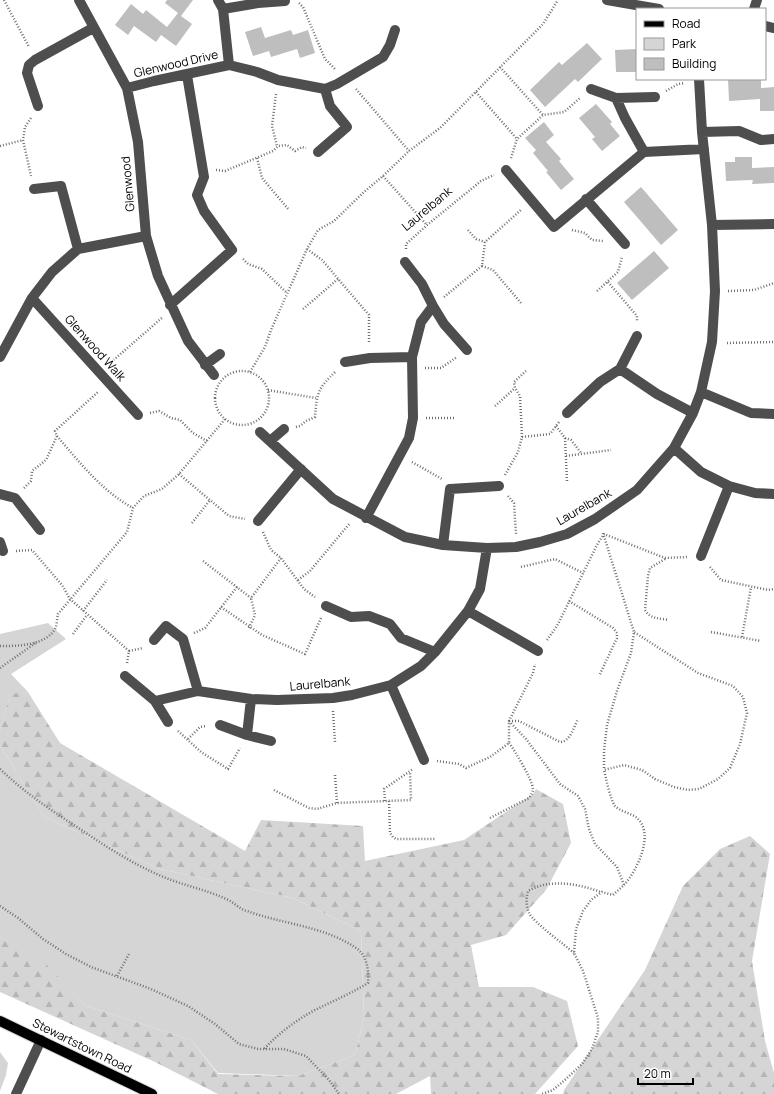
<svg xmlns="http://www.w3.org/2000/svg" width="774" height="1094" font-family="Manrope,sans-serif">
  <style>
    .green { fill: #d5d5d5 }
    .forest { fill: url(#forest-firs) }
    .building { fill: #bebebe }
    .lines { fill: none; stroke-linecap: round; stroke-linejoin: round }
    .major-casing { stroke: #dbdbdb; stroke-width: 12 }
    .path { stroke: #707070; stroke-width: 2.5; stroke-dasharray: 1 2; stroke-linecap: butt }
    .minor { stroke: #4e4e4e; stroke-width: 10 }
    .major { stroke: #000; stroke-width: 10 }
    .labels { text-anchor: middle; stroke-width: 3; stroke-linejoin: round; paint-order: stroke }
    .street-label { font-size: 12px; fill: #000; stroke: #fff }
  </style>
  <defs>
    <pattern id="forest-firs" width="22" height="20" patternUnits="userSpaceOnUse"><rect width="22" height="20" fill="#d5d5d5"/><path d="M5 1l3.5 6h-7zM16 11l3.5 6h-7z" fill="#b5b5b5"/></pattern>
  </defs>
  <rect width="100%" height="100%" fill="#fff"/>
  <path class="green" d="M48,623L66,639L11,674L28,692L10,695L0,730V634Z
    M0,745L44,817L160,869L293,898L361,931L364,1018L355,1055L298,1076L218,1073L191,1040L87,1006L43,962L0,937Z
    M0,1052L8,1063L6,1075L0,1091Z"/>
  <path class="forest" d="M28,692L60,743L245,851L261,820L363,826L365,861L464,840L533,794L536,789L563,804L571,843L546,890L506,935L471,945L479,987H533L567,1001L578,1046L535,1094H431L430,1076L396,1094H218L155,1062L0,992V937L43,961L87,1006L191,1040L218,1074L298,1076L355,1055L364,1018L361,931L293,898L160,869L44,817L0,745V730L10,694Z
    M750,836L770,854L752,961L765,1041L774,1073V1094H563L564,1090L645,970L683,886L720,849Z"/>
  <path class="building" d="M167,0H193L181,16L192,24L176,46L161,35L156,42L134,26L128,35L115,25L131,4L143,14L146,10L167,27L178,13L165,3Z
    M261,27L265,38L291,30L293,35L308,30L315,53L300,58L297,49L271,57L269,51L253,56L245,32Z
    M587,43L602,59L578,82L575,79L545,107L530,90L559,62L562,65Z
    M637,49V72H616L615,50Z
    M728,79H761V88L774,87V111H760V99L729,101Z
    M596,104L612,122L610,124L620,136L602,151L592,139L595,137L579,118Z
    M544,122L554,135L546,142L561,159L559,161L574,179L561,190L546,172L548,171L533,153L536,150L525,138Z
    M735,157H752V168L774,167V183L752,184L753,180L726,181L725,162H735Z
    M641,187L678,230L661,245L624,202Z
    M654,251L669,268L632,300L617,283Z"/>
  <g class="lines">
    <defs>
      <path id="major" d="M0,1021L152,1094"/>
    </defs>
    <use href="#major" class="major-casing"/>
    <path class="path" d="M4,0L29,47
      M299,3L303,7L325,59L335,69
      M500,67L543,115
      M356,89L409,151
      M666,91L678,84L685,83
      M476,92L517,139
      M276,94L272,126L277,146
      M31,118L25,127L23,140L31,176
      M0,146L23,140
      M257,158L262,178L289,210
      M511,158L517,139L543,115L564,112L580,98
      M216,170L225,171L273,151L278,146L287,145L295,151L302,147L306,148
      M383,176L427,225
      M468,230L476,239L485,242
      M572,230L585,233L592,240L603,241
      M307,249L322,260L369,315V344
      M406,249V244L427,225L481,181L494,175
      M243,259L248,264L262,269L287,293
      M482,266L493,270L521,303
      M608,282L637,316V322
      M597,291L618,272L622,257
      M728,291L754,290L774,283
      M444,297L482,266L485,242L521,210
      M303,309L338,279
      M727,343L774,342
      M109,364L163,317
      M425,368H441L457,357
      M215 398a27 27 0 1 1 54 0a27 27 0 1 1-54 0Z
      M250,372L265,347L271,330L307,249L318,230L334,221L364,192L383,176L409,151L440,128L543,24L558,0
      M268,390L316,398
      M495,406L515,388
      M150,413L159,411L171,418L180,420L193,433L207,441
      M426,418H454
      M556,426L565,438L567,481
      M296,427L300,426L306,421L315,417C317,391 318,389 336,371
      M57,436C80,463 102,491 133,508
      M522,437L520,396L515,388L514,382L526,371
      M565,438L571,440L582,454
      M566,456L611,450
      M412,462L442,479
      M179,474L229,516L245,519
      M505,475L518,452L522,437L550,434L559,422
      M24,488L31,481L32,471L46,460L57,436L55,431L98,392
      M508,496L514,503L516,534
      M192,523L210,500
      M263,532L271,550L281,558L304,589L315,597
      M603,533L634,632L631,653L617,691L607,725L604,751V770
      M16,551L32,550L62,585L70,599L129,651L127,663
      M665,559L650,568L648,576L645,610C650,619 659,618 668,620
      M203,561L251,598
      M521,567L555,559L583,573
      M710,567L721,580L768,590L774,589
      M298,580L310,571L350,523
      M569,601L613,628L617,633V638L599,676
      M221,607L262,635L305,654L321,618
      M83,611L107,580
      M249,628L255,615L251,598L281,558
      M711,632L761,641
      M194,633L205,628L237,587
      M73,634L87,615
      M742,637L751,587
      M547,640L557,626L598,543L604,534L665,558L688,557
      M0,646C17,646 45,646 55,629C57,625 57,618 58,614L127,532L133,508L144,496L162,489L179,474L225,419
      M129,651L143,648
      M0,668L37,642
      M333,711L335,742
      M509,721L526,739L560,784L578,796L585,809L589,829L595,844L617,867L624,885L613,895L602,892L591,900L583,911L576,929L574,953L583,971L598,1018V1032L592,1049L582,1064L566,1079L553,1090L542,1094
      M509,721H519L560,742C570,742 574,727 578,719
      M178,731L201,752L228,769L240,748
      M188,739L200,727L206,726
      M437,761L459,764L466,768L490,757L509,743V721L533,673L535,664
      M0,769C24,792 49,809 77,827C105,846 134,865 166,878C186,886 207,890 226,899C234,902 239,909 247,911C282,924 324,926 356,948C367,955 369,970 368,983C350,994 331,1002 313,1011C295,1021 278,1034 264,1049
      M335,775L337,803
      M274,790L309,808L317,809L337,803L411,800L410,772
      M385,801L384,789L413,769
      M389,801L390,833L393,837L396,839H436
      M490,818L529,798C531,795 533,792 533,789C532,779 515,751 509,743
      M624,885C637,871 655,834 637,818C631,813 621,812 615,806C610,799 606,778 604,770L624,765L642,770L655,779L674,787L688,790L699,789L718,779L730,768L740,744L747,713L743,697L733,686L698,673L634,632
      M0,906L18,918L43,939L66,954L91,967L151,989L188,1006L215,1024L239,1044L258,1049H284L306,1056L329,1080L339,1094
      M574,953C565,945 533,922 529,913C526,906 526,898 528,891C551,878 578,884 601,892
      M117,976L129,954"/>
    <path class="minor" d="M79,0L127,88L138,142L146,236L158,276L188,341L214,375
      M218,0L223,9L229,65
      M607,0L659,9
      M223,9L258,3L285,1
      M754,9L757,0
      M765,26L774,28
      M127,88L154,81L229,65L257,72L278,80L325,89L337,84L383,57L390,45L395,30
      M591,89L616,98L655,97
      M616,98L625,118L644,152
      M38,106L27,73L29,65L35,60L93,28
      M702,132L739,131L761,140L774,139
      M318,152L347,127L330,106L325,89
      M506,170L554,227L644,152L704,149
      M34,189L61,186L78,249
      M586,199L625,244
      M712,225L774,224
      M405,262L422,284L433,306L444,324L467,350
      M32,298L138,415
      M170,305L232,250L204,211L197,195L204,177L187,75
      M0,357L32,298L52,272L78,249L146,236
      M345,362L370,358L412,357
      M205,365L220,354
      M620,369L637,336
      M701,392L751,413L774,414
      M567,413L600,382L620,369L657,394L693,413
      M260,432L333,499L405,537L443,545L487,548L516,547L540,542L567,534L595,519L637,490L674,448L693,413L701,392L712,342L715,291L712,225L702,132L699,79
      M270,441L284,429
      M674,448L701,472L729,486L755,493L774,494
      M0,494L15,498L40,530
      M366,518L409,438L413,418L412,357L421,322L433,306
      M258,521L301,469
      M0,542L3,551
      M443,545L450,489L499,486
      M701,556L729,486
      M326,606L351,617L369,616L390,624L401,638L435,652
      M468,611L538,651
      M154,640L166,626L183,639L198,691
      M125,676L155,701L168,722
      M391,685L424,760
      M155,701L198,691L251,699L277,700L333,698L352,695L391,685L421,666L435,652L468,611L480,589L487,548
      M220,725L247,735L271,741
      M247,735L251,699
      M16,1094L41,1040"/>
    <use href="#major" class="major"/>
  </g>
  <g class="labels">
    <g class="street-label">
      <text transform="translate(176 64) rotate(-13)" y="4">Glenwood Drive</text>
      <text transform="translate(128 184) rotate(-95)" y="4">Glenwood</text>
      <text transform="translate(427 209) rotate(-40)" y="4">Laurelbank</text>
      <text transform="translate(95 348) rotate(48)" y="4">Glenwood Walk</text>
      <text transform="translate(584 507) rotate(-30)" y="4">Laurelbank</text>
      <text transform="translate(320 684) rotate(-5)" y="4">Laurelbank</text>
      <text transform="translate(82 1046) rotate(26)" y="4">Stewartstown Road</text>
    </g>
  </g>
  <rect x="636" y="8" width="130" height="72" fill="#ffffff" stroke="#999999"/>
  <rect x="644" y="21" width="20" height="6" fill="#000000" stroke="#999999"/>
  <text x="672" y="28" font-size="12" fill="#000000">Road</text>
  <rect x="644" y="38" width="20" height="12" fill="#d5d5d5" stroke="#999999"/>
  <text x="672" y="48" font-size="12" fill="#000000">Park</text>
  <rect x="644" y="58" width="20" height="12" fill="#bebebe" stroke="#999999"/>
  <text x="672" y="68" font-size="12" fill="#000000">Building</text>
  <path d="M638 1078v6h55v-6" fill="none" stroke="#000000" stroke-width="2"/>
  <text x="644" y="1078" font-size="12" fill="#000000" stroke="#ffffff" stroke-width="3" paint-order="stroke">20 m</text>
</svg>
